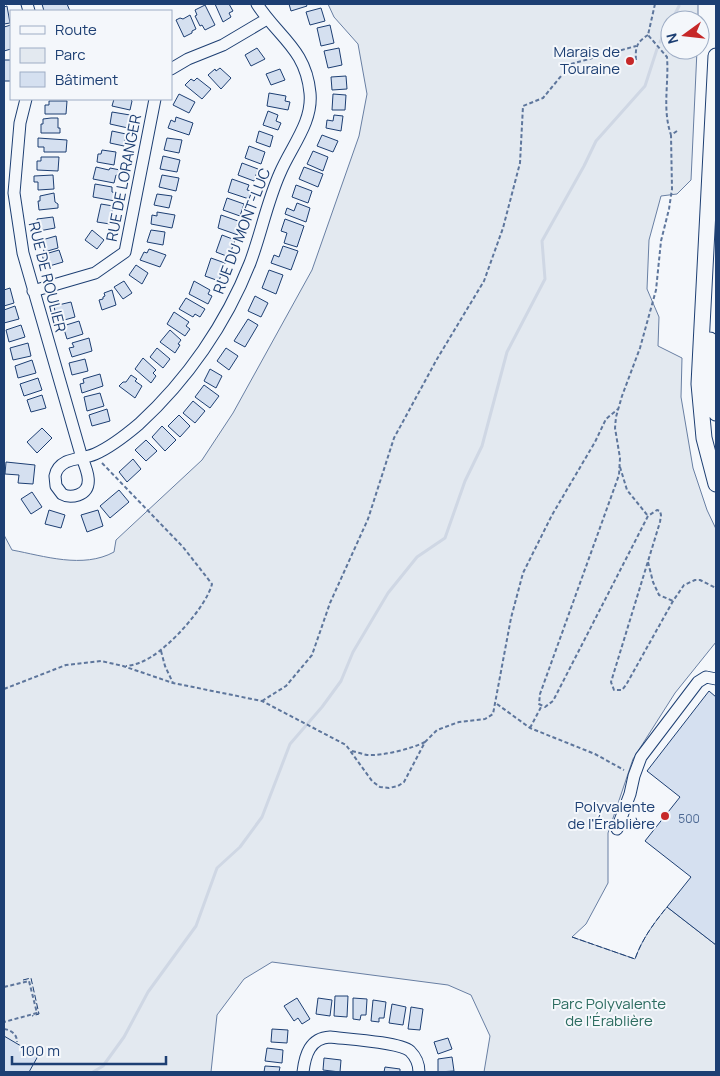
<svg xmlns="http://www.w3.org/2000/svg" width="720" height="1076" font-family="Manrope,sans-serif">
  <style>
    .green { fill: #e3e9f0; stroke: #687fa3 }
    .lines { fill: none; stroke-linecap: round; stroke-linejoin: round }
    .stream { stroke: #cfd7e4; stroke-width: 3 }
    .building { fill: #d5e0f0; stroke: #1d3f73 }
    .minor-casing { stroke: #1d3f73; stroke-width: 13 }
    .major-casing { stroke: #1d3f73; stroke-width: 17 }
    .path { stroke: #5e769c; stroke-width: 2; stroke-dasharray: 4 2.5; stroke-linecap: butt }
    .minor { stroke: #f4f7fb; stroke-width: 11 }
    .major { stroke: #f4f7fb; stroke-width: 15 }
    .fence { stroke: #1d3f73; stroke-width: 1; stroke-dasharray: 6 2.5; stroke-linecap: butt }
    .poi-dot { fill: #c62828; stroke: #f4f7fb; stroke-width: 2 }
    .labels { text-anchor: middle; stroke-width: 4; stroke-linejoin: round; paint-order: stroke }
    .number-label { font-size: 12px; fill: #4b6792 }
    .poi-label { font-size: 15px; fill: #1d3f73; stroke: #f4f7fb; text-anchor: end }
    .street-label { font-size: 15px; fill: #1d3f73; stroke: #f4f7fb }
    .park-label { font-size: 15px; fill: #2c6c60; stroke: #f4f7fb }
  </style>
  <rect width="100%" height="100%" fill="#f4f7fb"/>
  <path class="green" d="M328,4H698V20H670V50H697L691,180L677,194L661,196L649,240L647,289L659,317L658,346L682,358L681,397L693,468L707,510L716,529V642L675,693L633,759L608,833V883L586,924L572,937L635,959C642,939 654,923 667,907L716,945V1072H484L490,1036L471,995L448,985L272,962L244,979L217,1015L211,1072H4V535L12,550C44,556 83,569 114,552L116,540L202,460L233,413L312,270L359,136L367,94L358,44L334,17Z"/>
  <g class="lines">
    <path class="stream" d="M672,20L679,6
      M660,42L670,23
      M93,1072L103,1066L124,1037L148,992L196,926L217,868L240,847L262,817L290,744L322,707L341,681L353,652L388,593L417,557L445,538L465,481L482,446L507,352L545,279L542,241L584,166L596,141L645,86L657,49"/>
  </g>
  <path class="building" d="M42,4H67L70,11H44Z
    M215,4H229L233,11L229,13L231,17L223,22Z
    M289,4H306L307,6L291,11Z
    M205,5L215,25L205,30L202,25L200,26L195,16L197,15L195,10Z
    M7,6L10,23L4,24V7Z
    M321,8L325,21L310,25L306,12Z
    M190,15L196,29L192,31V33L184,37L176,20L180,18L183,19Z
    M11,25V49L4,51V27Z
    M330,25L334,43L321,46L317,28Z
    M257,48L265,59L251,66L245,55Z
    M339,48L342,65L328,68L324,51Z
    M4,60H11V81H4Z
    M220,68L231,78L221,89L208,75L215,69L216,71Z
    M280,69L285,80L271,85L266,74Z
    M346,76L347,89L332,90L331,77Z
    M197,78L211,89L202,99L185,85L191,79L194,81Z
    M269,93L286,96L285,101L290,102L288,110L267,106Z
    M179,94L195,102L189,113L173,105Z
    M333,94L346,95L345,110H332Z
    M114,99H130L132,101L130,110L112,106Z
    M49,101H67L66,114H45V105H49Z
    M268,111L278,115L276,121L281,123L278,130L263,125Z
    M112,112L130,115L128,128L110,124Z
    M334,115L343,116L341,131L326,128L327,120L333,121Z
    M176,117L193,123L189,135L168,128L171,120L175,122Z
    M51,118H58V128H60V133H41V124H43V119Z
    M112,131L126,134L124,146L110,143Z
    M259,131L273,136L270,147L256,142Z
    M322,135L338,141L333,152L317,146Z
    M38,138L67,140L66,152H44V147H38Z
    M167,138L182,140L179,153L164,150Z
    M249,146L265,152L261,164L245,158Z
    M102,150L116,152L114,165L97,162L98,154H101Z
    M313,151L328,157L323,171L307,164Z
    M163,156L180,160L177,172L160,169Z
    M41,157H59L58,171L37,170V161H41Z
    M242,163L258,169L254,181L238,175Z
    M96,167L109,170L110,168L120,170L119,176L116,175L114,183L93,179Z
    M304,167L323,174L318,187L299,179Z
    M53,175L54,189L38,190V182H34V176Z
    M162,175L179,178L176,191L159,187Z
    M232,179L249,185L247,190L252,191L249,199L228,192Z
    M95,184L112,187V192L116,193L115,201L93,197Z
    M296,185L312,191L308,203L292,197Z
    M54,193L55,202L58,204V208L39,210L38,201H40V196Z
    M157,194L172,196L169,208L154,205Z
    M227,198L244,204L240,216L223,210Z
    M297,203L310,208L306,222L285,214L287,208L294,211Z
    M101,204L113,206L110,224L97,222Z
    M157,212L175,215L172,228L151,224L152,215L157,216Z
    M221,215L238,221L237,225L241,226L238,235L218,228Z
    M53,217L55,228L39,231L37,219Z
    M285,219L304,226L297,247L284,243L287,233L281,231Z
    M92,230L104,240L97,249L85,240Z
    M151,230L165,232L163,245L147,242Z
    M222,235L235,240L229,257L216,252Z
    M56,236L58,248L44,252L42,240Z
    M283,246L298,251L291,270L271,263L274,255L279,257Z
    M149,249L166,255L160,267L140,260L144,252L147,253Z
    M59,250L63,262L46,267L42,255Z
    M211,258L225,263L219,281L205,276Z
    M136,265L148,273L142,284L129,275Z
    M269,270L283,275L276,294L262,288Z
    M124,281L132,293L123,299L114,287Z
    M194,281L210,290L208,294L212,296L208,304L189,294Z
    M10,288L14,303L4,306V290Z
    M112,290L116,305L102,310L99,300L103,299V297L105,296L104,293Z
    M255,296L268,303L261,317L248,311Z
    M186,298L205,309L200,317L195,314L193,317L179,309Z
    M71,302L75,317L57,322L54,306Z
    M15,306L19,319L4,323V310Z
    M174,312L189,322L186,326L190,329L185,336L167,324Z
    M248,319L258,325L245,347L234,341Z
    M79,321L83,334L67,339L63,326Z
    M21,325L25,337L9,342L6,330Z
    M170,330L181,340L178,344L180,345L175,353L160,342Z
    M89,338L92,351L72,357L69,348L74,347L72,343Z
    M28,343L31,356L13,360L10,348Z
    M157,348L170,359L163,368L150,357Z
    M226,348L238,356L229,370L217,361Z
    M143,358L156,370L153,373L156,376L151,383L135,369Z
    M85,359L88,371L72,375L69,363Z
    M32,360L36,373L18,378L15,366Z
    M210,369L222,376L216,388L204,381Z
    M100,374L103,386L82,393L80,384L84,383L83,379Z
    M131,375L137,379L135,381L142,386L135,398L119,386L123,382H126Z
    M38,378L42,390L24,396L20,384Z
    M204,385L219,396L210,408L195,397Z
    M100,393L104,406L87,411L84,397Z
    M42,395L46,408L31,412L27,400Z
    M193,401L205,411L195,423L183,413Z
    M107,409L110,421L92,426L89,415Z
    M179,415L190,426L180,437L168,426Z
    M162,426L176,440L165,451L152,437Z
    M42,428L52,438L37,453L27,442Z
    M146,440L157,451L146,461L135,450Z
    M133,459L141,469L127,482L119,472Z
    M6,462L35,465L33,484L18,483L19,475L5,474Z
    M119,490L129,502L110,518L100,506Z
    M32,492L42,507L31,514L21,499Z
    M49,510L65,515L61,528L45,524Z
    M98,510L103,526L87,532L81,515Z
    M709,691L716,697V945L667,907L691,877L645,841L680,797L647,771Z
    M335,996H348L347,1017L334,1016Z
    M297,998L310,1019L302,1024L298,1018L294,1021L284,1006Z
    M318,998L332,1000L330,1016L316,1014Z
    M353,998L367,999L366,1015H361L360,1020L353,1019Z
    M373,1000L386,1002L384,1018H379V1022L371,1021Z
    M392,1004L406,1007L403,1025L389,1023Z
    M411,1007L423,1009L420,1030L408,1029Z
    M272,1029L288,1030L287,1043L271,1042Z
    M4,1036L38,1056L29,1072H4Z
    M448,1038L452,1049L438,1054L434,1042Z
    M267,1048L283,1050L282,1063L265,1061Z
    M452,1057L454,1071L438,1072V1059Z
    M324,1058L341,1060L340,1072L323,1070Z
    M265,1066L280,1067L279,1072H264Z
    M385,1067L400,1069V1072H384Z"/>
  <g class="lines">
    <defs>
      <path id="minor" d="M27,4L29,11
        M171,69L188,59L223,45L267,19
        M26,99L20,123L14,193L23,253L82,458C87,470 95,489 78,495C72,497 67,497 62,494L56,486L55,476C56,470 60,465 66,462C75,458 86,458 95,454C111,447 126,435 139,424C187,380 226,324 250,263C261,234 267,202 280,173C291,147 313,122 310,93C306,49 278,37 257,4
        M33,291L95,273L125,252L155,99
        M617,829L630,794L634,776L641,757L698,682L706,677L716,679
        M303,1072C305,1055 310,1038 330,1037C346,1039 399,1042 410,1051C416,1057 419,1064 419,1072"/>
      <path id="major" d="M716,56L699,384L704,438L716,484
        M710,340L711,385L716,413"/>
    </defs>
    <use href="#minor" class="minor-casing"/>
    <use href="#major" class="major-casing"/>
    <path class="path" d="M655,4L648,35L667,57C669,85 662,108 671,135
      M636,60C635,47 637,42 648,35
      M677,131L671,135L672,189L669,209L661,241L656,290L640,348L622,396L616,417L615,428L620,458L619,475L540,694L539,704L545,707L553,701L648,516L657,510L660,511L661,515L660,522L611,682L614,690H622L626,685L673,601L684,585L695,580H700L716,588
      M102,463L183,547L212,584C206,607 171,645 151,657C143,662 135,665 126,666
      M620,467L627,490L648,516
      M648,562L653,582L659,595L673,601
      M161,651L165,666L173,683
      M4,689L66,665L101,661L123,666L173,683L262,701L346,745L372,781L380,787L389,788L398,786L404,782L425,742L437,730L459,722L485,719L493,714L511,618L523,573L552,515L595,442L606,419L618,409
      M262,701L286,686L312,655L330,603L368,519L394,438L437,359L484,281L503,228L520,163L523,106L543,98L571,64L636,46
      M497,704L530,728L595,754L624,770
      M530,728L541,707
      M352,751C357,752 362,754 367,755C383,756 411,749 425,742
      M4,987L29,981L37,1013L4,1022
      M4,1029C11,1030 17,1034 17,1042"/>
    <use href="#minor" class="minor"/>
    <use href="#major" class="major"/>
    <path class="fence" d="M572,937L635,959C642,939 654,923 667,907
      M23,980L31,978L39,1014L32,1016"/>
  </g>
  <g class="poi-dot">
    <circle cx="630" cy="61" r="5"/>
    <circle cx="665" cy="816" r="5"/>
  </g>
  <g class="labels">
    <g class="number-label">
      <text x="689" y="823">500</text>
    </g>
    <g class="poi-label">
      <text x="620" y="57">Marais de<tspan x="620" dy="17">Touraine</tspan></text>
      <text x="655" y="812">Polyvalente<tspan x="655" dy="17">de l'Érablière</tspan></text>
    </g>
    <g class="street-label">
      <text transform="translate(124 178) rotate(-79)" y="5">RUE DE LORANGER</text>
      <text transform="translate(242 231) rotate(-69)" y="5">RUE DU MONT-LUC</text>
      <text transform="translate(47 277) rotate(76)" y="5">RUE DE ROULIER</text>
    </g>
    <g class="park-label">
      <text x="609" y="1009">Parc Polyvalente<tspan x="609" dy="17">de l'Érablière</tspan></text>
    </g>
  </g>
  <rect width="720" height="1076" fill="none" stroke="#1d3f73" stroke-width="10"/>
  <rect x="10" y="10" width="162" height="90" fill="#f4f7fb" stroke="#9eadc5"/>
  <rect x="20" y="26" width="25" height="8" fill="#f4f7fb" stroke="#9eadc5"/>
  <text x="55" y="35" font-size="15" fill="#1d3f73">Route</text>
  <rect x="20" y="48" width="25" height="15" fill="#e3e9f0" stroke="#9eadc5"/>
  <text x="55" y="60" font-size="15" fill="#1d3f73">Parc</text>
  <rect x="20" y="72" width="25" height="15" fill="#d5e0f0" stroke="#9eadc5"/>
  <text x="55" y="85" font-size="15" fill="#1d3f73">Bâtiment</text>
  <g transform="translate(685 35) rotate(255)"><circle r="24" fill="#f4f7fb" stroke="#9eadc5"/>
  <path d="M0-4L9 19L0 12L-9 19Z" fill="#c62828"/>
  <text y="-8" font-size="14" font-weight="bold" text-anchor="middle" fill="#1d3f73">N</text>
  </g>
  <path d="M12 1056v8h154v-8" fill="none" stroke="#1d3f73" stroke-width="2.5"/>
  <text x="20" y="1056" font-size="15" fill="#1d3f73" stroke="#f4f7fb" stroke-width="4" paint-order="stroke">100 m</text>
</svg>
